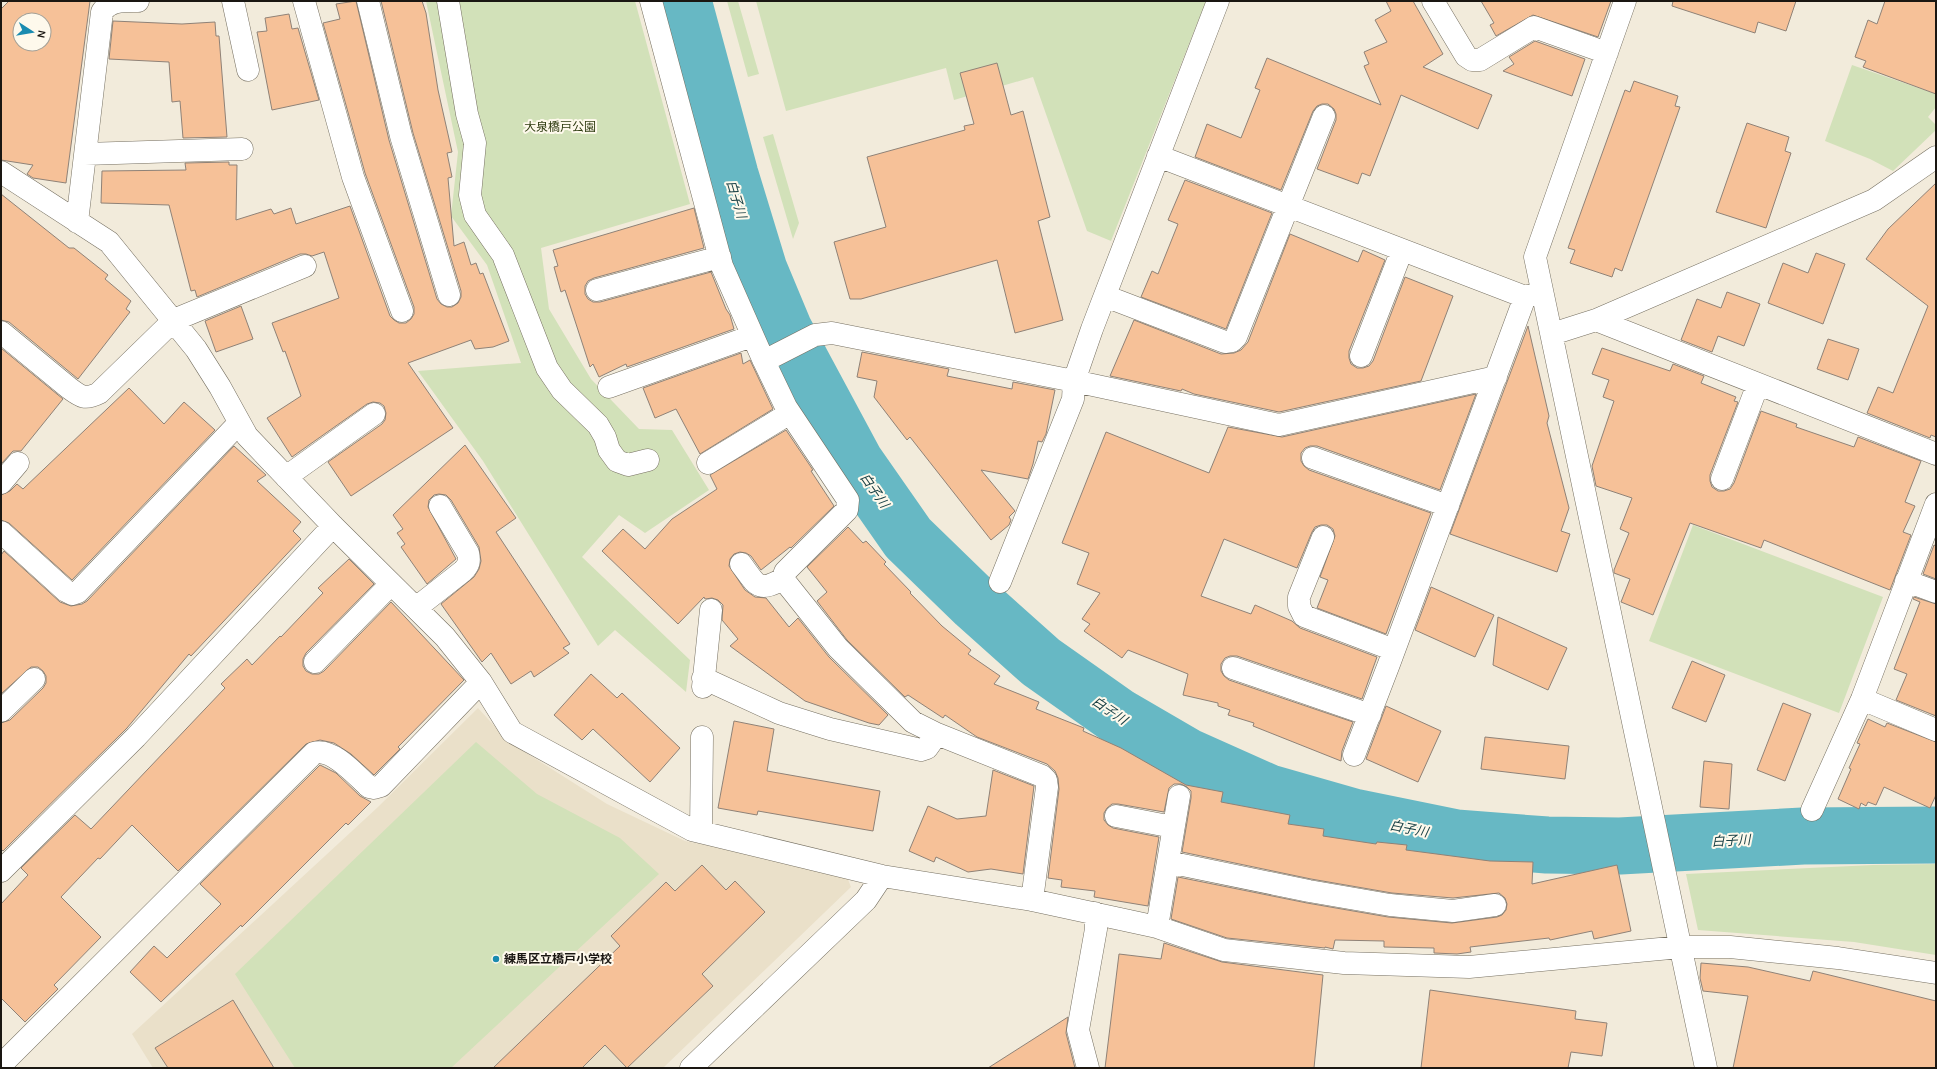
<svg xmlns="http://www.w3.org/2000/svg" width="1937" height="1069" font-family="Karla,'Noto Sans JP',sans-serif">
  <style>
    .built { fill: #eae0c9 }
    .green { fill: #d2e1b9 }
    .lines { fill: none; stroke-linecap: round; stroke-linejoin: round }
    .river { stroke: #67b8c4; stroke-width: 57 }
    .building { fill: #f6c198; stroke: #8f8277; fill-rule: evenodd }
    .minor-casing { stroke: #767062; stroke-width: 23 }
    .minor { stroke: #fff; stroke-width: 22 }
    .poi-dot { fill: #1a8bb0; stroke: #fef9ec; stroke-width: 1.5 }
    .labels { text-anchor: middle; stroke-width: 4; stroke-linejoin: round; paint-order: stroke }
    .park-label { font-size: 12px; fill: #303d12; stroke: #fef9ec }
    .poi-label { font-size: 12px; font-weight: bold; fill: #1a1712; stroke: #fef9ec; text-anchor: start }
    .water-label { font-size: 13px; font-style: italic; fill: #1b4247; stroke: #fef9ec }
  </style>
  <rect width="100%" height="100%" fill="#f2ebdb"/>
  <path class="built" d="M478,708L509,742L607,804L685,841L845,872L851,887L663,1068H153L132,1034L378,807Z"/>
  <path class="green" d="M426,1H635L690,204L541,248L549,309L591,379L639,429L672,430L709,490L645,533L619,515L582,557L690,660L686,692L615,630L598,646L483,461L418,371L521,363L487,265L451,216L458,152Z
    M727,1H738L759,74L748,77Z
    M756,1H1206L1111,241L1087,231L1033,77L954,100L946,68L786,111Z
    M1852,65L1936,94V107L1928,117L1936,125V130L1893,171L1870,159L1825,141Z
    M773,134L799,223L793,239L763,137Z
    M1693,525L1883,597L1839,713L1649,641Z
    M476,742L537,794L620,838L659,874L451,1068H295L235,974Z
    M1936,864V955L1854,942L1698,930L1686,874L1873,865Z"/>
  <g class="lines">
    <path class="river" d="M683,1L730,175L759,270L784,330L855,462L908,538L975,603L1041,662L1119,717L1186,756L1269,793L1353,817L1456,838L1547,845L1620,846L1803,836L1936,835"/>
  </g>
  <path class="building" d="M9,1H90L66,183L33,178L27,174L33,165L1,160V9ZM20,20H44V44H20Z
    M356,1L389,140L437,299L441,304L447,307H452L458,303L461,297V291L413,133L381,1H422L426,13L438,90L452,152L447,153L452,177L448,178L454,246L464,242L471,265L476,263L480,274L483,273L509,341L493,347L475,349L471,340L408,363L453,428L351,496L328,462L382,424L385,420L386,413L384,406L380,403L373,402L367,404L292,457L267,418L301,396L285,351L283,352L272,323L339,298L324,252L312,256L306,254H300L197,297L195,290L191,291L169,205L101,203L102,171L186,170L185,163L229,162V165H237L236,220L271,209L274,214L291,208L296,224L350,206L390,316L394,320L399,323H406L411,319L414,314V307L365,173L323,23L340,19L336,4Z
    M1386,1H1413L1443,54L1423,67L1492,95L1478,129L1401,95L1370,176L1362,173L1358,184L1317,169L1336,120V114L1334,109L1328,104H1322L1317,106L1313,111L1281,190L1195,157L1207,124L1241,138L1260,90L1255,88L1267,58L1381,105L1364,66L1369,64L1364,52L1387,42L1375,20L1391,11Z
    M1481,1H1611L1598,37L1533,15L1496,36L1490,25L1494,23Z
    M1673,1H1796L1786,31L1758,22L1755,33L1672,6Z
    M1885,1H1936V94L1863,67L1866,61L1855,57L1868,20L1877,24Z
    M289,14L292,29L298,28L319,100L272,110L257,32L267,31L265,18Z
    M113,21L182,24L215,22L216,36H219L227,137L183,138L180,101L172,102L169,62L109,59Z
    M1535,41L1585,59L1572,96L1503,71L1514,64L1509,57Z
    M997,63L1011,115L1023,111L1050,217L1038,221L1063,320L1015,333L997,260L861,299H850L834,242L886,227L867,157L965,130L964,126L974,124L960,73Z
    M1634,81L1678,96L1675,106L1680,107L1622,271L1615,268L1612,277L1570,263L1575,250L1568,248L1625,90L1630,92Z
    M1747,123L1789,137L1785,151L1791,153L1766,228L1716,212Z
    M1185,180L1272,213L1226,329L1141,297L1152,271L1158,274L1178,224L1168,220Z
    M1936,183V437L1931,435L1930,438L1867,413L1878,387L1893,393L1928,306L1866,259L1888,229Z
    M1,194L69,248H74L108,275L105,279L131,301L126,309L130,312L78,379L9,322L1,320Z
    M694,208L704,248L594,278L588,281L585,286V294L588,299L593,302H600L711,272L726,309L730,315L734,329L627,367L626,364L599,377L593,364L590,367L565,290L561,292L554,267L558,266L553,250Z
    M1290,234L1358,262L1363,250L1385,260L1349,351V358L1351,364L1357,368H1363L1369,366L1373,361L1405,277L1453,296L1421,381L1279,412L1194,394L1182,389L1181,391L1110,376L1134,320L1221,354L1234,353L1241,350L1248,342Z
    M1816,253L1845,264L1823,324L1768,303L1783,263L1808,273Z
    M1727,292L1760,304L1744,346L1718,336L1712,352L1681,340L1697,299L1721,308Z
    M241,306L253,339L216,352L205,321Z
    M1528,326L1549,416L1547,423L1569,508L1561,531L1570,534L1557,572L1450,534Z
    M1828,339L1859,349L1848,380L1817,369Z
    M1,348L63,399L21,451H13L1,464Z
    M1602,348L1670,371L1673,364L1704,376L1701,383L1736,397L1734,401L1738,402L1710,475V481L1712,487L1718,491H1724L1730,489L1734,483L1761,411L1797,424L1796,427L1854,447L1858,437L1921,461L1905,502L1915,506L1903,532L1911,535L1890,590L1764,540L1761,548L1690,523L1653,615L1621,602L1630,579L1614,573V570L1629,533L1620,529L1632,498L1596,486L1592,466L1614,401L1603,397L1609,380L1592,374Z
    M862,352L949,369L947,376L1012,389L1013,382L1055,390L1046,434L1042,442L1038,441L1033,464L1028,479L981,470L1015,511L1009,517L1011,520L1009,525L991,540L910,437L907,440L874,397L877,381L857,377Z
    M741,353L743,364L750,360L773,409L700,454L676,409L655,418L643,388Z
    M129,388L164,424L184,402L215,430L72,580L9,523L1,520V495L10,491L17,484L23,489Z
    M1476,394L1440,490L1317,446H1310L1305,448L1301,453V461L1304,466L1309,470L1431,513L1386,634L1317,608L1328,580L1320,577L1335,536L1333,529L1327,525H1321L1315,527L1312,532L1297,568L1224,539L1201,596L1251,614L1255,605L1292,621L1300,628L1377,657L1362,699L1237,656H1230L1225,658L1221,664V671L1224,676L1229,680L1353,722L1342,751L1341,761L1253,726L1254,723L1228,715L1230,710L1218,706V703L1183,695L1188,674L1128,650L1122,658L1084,631L1090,624L1082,619L1100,593L1077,584L1089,553L1062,543L1106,432L1209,473L1228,427L1282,437Z
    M786,430L813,470L811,471L834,506L791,548L790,547L761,570L751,556L746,553L740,552L734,554L730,559L729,566L745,590L755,597L766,598L789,627L798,618L829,657L888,715L879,725L869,723L805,701L730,646L738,639L722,620L723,605L718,600L712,598L705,599L704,597L678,624L602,551L623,529L645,549L672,519L717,489L710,475Z
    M465,445L516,518L496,532L570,644L563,648L569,653L534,677L531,671L511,684L491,653L482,662L441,604L474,577L479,569L481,561L479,547L451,500L446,495L439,494L434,495L429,500L428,507L456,559L427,584L401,547L405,544L397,533L403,529L393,515Z
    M234,446L266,475L257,481L301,522L293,531L301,539L191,656L189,654L127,728L3,851L1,849V723L10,720L43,688L46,683V676L43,671L38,667H31L1,694V555L4,551L60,602L71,606L82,604L87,601Z
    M848,527L863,543L866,541L886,562L884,564L911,592L910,593L942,626L971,650L968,654L1000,676L994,684L1039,702L1036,709L1084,728L1083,731L1121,748L1186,785L1223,792L1221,802L1290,815L1288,824L1324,829L1323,836L1376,844L1377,842L1407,845L1406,850L1490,861L1533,862L1532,884L1617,865L1631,931L1594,939L1592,931L1550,940L1549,938L1470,947L1471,952L1457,954L1434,953V948L1384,947V941L1335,940L1333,949L1325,947V948L1227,938L1171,919L1178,877L1307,903L1388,917L1452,923L1497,917L1502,915L1506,910L1507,904L1505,898L1499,893L1453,898L1392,893L1311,879L1182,852L1191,798V791L1187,787L1181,784H1174L1169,788L1164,812L1118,804H1112L1107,808L1104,813V820L1108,825L1113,828L1159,837L1148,906L1094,897L1095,891L1061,887L1062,880L1048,878L1059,789L1058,778L1055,771L1047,764L977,737L945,715L943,718L908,695L905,697L847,640L817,601L827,592L807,567Z
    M1934,545L1936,546V579L1923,574Z
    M349,559L374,584L306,653L303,659V666L306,671L312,674H319L324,671L391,602L464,680L398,747L400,749L374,775L351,754L334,743L320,740L306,744L178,871L132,825L100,859L98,858L61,897L101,937L54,985L58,989L25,1022L1,998V904L28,875L21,868L75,815L91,829L225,688L221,684L247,659L252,665L280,636L281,637L323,593L318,588Z
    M1431,587L1494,615L1475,657L1415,630Z
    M1914,597L1936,604V716L1896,700L1907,674L1894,669L1920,602L1913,599Z
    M1498,617L1567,648L1548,690L1493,665Z
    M1692,661L1725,675L1706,722L1672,708Z
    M591,674L617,698L622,693L680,748L650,782L593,729L582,740L554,715Z
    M1783,703L1811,714L1785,781L1757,770Z
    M1386,706L1441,731L1418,782L1366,759Z
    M1868,719L1885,727L1887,723L1936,742V795L1930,808L1884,787L1876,805L1868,802L1866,806L1861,803L1859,809L1838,799L1851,769L1849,768L1860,744L1857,743Z
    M734,721L774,729L767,771L880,791L873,831L758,811L757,815L718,808Z
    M1485,737L1569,746L1565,779L1481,769Z
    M1704,761L1732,764L1729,809L1700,807Z
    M320,765L336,773L360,796L371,802L348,825L346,823L242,927L241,925L161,1002L130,972L154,946L167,958L221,904L200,884Z
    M993,770L1034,786L1023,874L991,869L968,872L936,857L934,862L909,851L928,806L957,819L986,816Z
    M702,865L726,890L735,881L765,912L702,974L713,986L627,1068L605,1045L582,1068H493L620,946L611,936L666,882L675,891Z
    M1164,943L1222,962L1323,975L1314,1068H1105L1119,954L1161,959Z
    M1701,963L1748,967L1810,981L1813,971L1936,1001V1068H1733L1748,996L1703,991L1700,978Z
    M1430,990L1576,1011L1575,1019L1607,1023L1602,1056L1571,1052L1568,1068H1421Z
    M233,1000L274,1068H168L155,1048Z
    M1068,1017L1066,1033L1075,1068H988Z"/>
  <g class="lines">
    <defs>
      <path id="minor" d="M233,1L248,70
        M304,1L353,177L402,311
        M368,1L401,136L449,295
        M448,1L467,114L475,143L470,195L475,215L503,255L547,368L562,390L598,425L605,437L609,450L617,461L628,465L648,460
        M651,1L722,266L763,359L786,407L848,500L847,510L785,572L783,579L838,648L913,722L937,734L1042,776L1046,780L1047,787L1032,900
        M1433,1L1466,56L1472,60H1480L1534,27L1607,53
        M1625,1L1535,257L1706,1068
        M85,154L242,149
        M1158,156L1525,297L1539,293
        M1,172L109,242L196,349L220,387L247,436L333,526L445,637L481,682L512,732L692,830L882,876L1032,900L1157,927L1224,950L1344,963L1469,967L1681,947H1730L1838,958L1936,973
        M77,222L102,12C110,0 123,1 138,1
        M597,290L720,257
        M1105,296L1225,342L1232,341L1236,337L1324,116
        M1596,320L1936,454
        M1,332L69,388C81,397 85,400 99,393L174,320L305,266
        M1552,334L1596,320L1874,200L1936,157
        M1361,356L1402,250
        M763,359L772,357L815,335L832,333L1074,381L1279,425L1496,377
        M609,387L752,336
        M1313,458L1448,506
        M708,463L790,413
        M286,477L374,414
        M1722,479L1758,384
        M1,483L18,463
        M1,532L66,591L72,594L78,592L239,423
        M1323,537L1299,597V606L1304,616L1394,650
        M741,564C757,585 757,593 783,579
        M1906,581L1936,592
        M1000,582L1073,399L1074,381L1092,329L1218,1
        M416,608L463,571C469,565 470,561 468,553L440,506
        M315,662L391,584
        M1233,668L1370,715
        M703,678L779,713L830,729L921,750L927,748L937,734
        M703,687L711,610
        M1862,699L1936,730
        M1,711L34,679
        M1354,755L1389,664L1525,297
        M1812,810L1862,699L1936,504
        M1116,816L1173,827
        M701,832L702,737
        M1168,862L1309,891L1390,905L1453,911L1495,905
        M1,871L136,737L333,526
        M1157,927L1179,796
        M1,1065L314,753C332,747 356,775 369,787L374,788L381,786L481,682
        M691,1068L866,900L882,876
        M1088,1068L1078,1030L1096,929L1095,913"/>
    </defs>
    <use href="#minor" class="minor-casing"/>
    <use href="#minor" class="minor"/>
  </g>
  <circle class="poi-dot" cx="496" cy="959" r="4"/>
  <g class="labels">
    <g class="park-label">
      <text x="560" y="131">大泉橋戸公園</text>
    </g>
    <g class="poi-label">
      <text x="504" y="963">練馬区立橋戸小学校</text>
    </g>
    <g class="water-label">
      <text transform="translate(737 199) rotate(73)" y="5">白子川</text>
      <text transform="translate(875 490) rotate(55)" y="5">白子川</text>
      <text transform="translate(1110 710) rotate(34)" y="5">白子川</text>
      <text transform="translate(1409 828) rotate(11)" y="5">白子川</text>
      <text transform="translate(1731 840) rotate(-3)" y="5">白子川</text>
    </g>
  </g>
  <rect width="1937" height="1069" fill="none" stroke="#1a1712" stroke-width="4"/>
  <g transform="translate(32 32) rotate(102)"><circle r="19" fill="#fef9ec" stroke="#a39f95"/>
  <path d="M0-3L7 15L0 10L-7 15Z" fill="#1a8bb0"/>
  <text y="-6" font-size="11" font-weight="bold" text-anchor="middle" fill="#1a1712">N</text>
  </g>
</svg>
